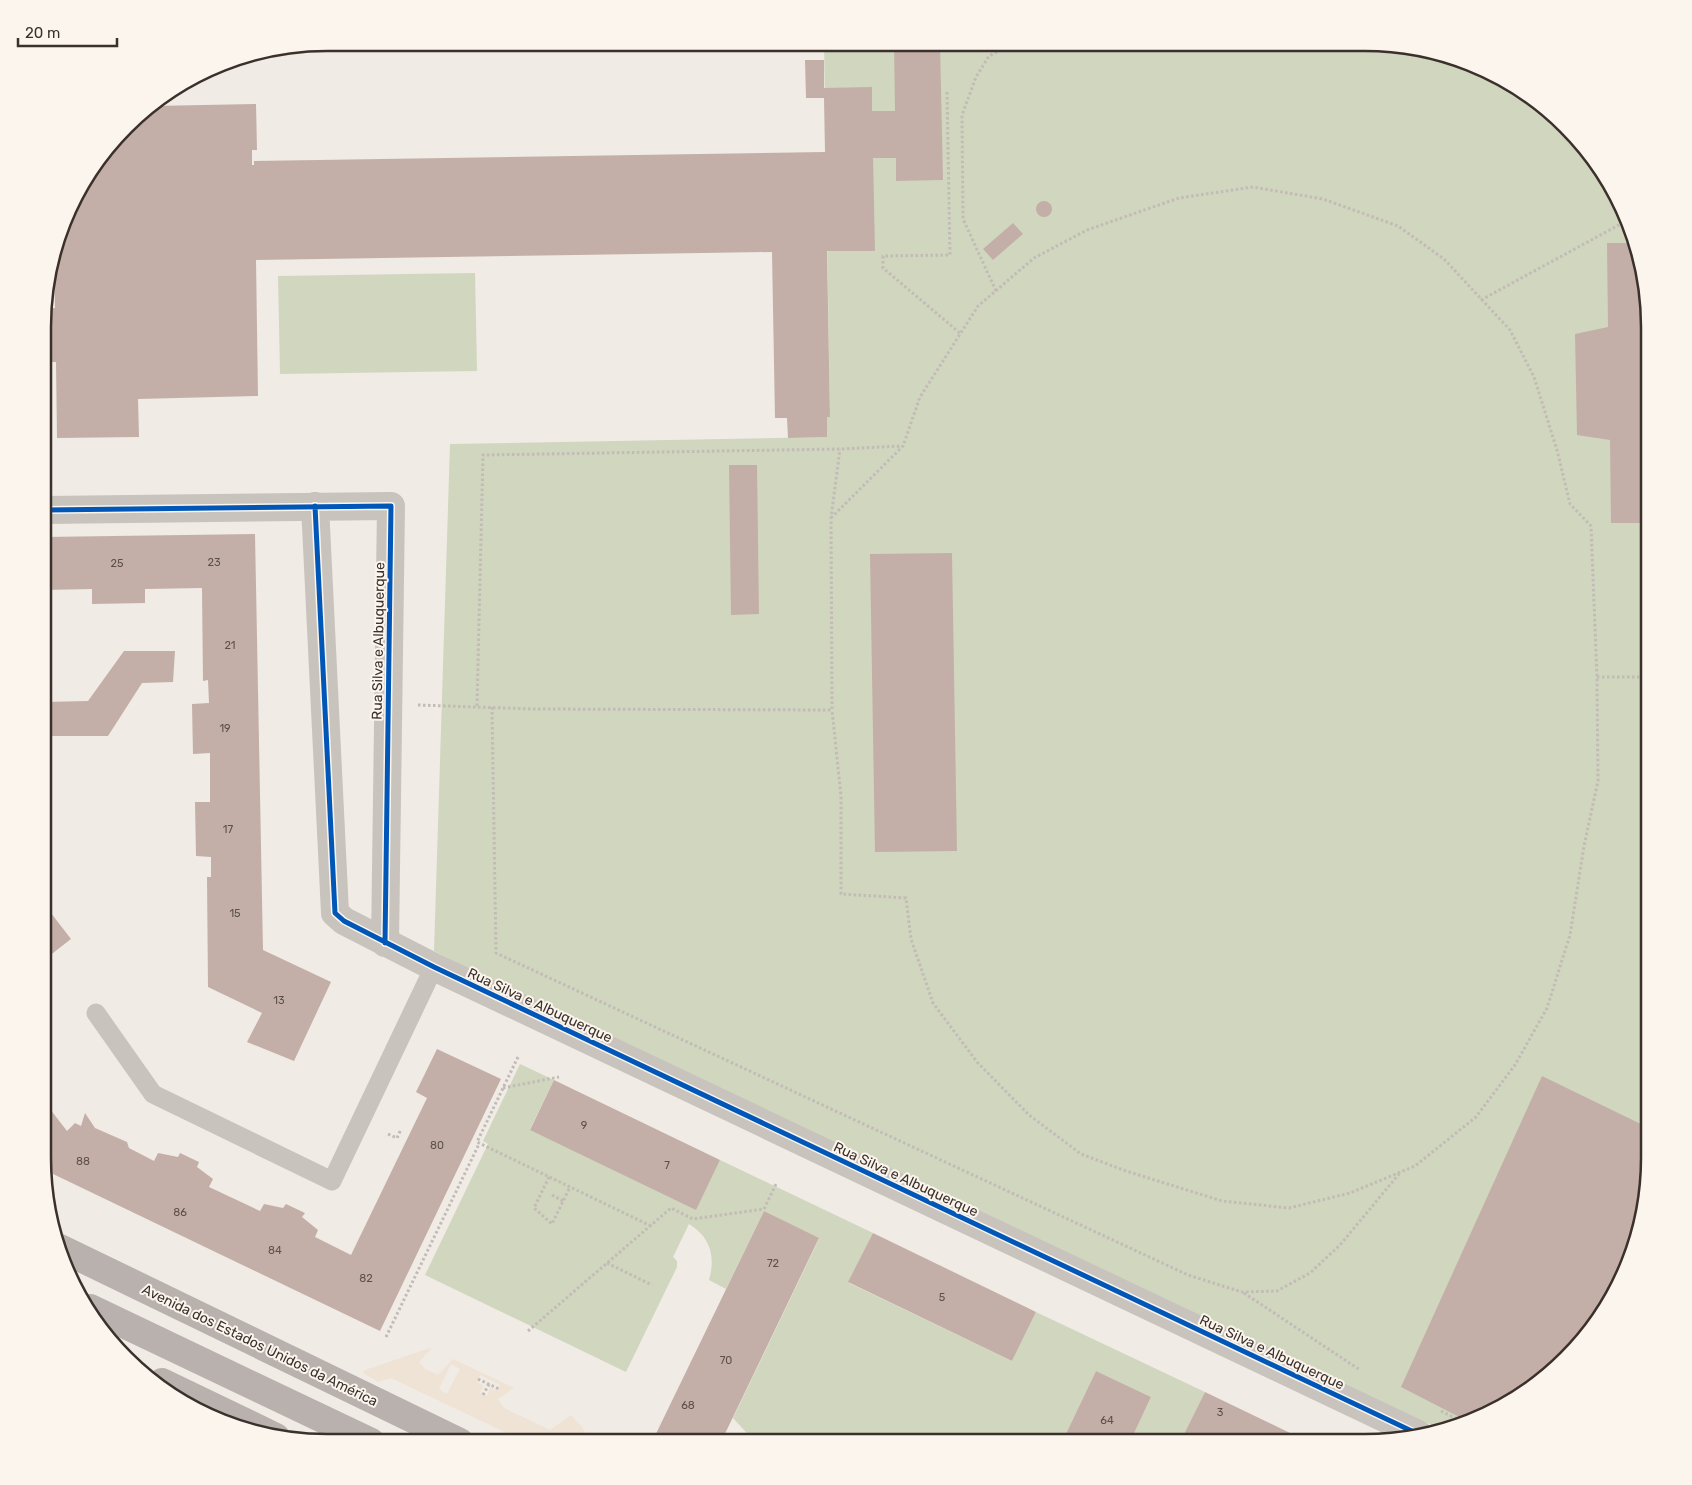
<svg xmlns="http://www.w3.org/2000/svg" width="1692" height="1485" font-family="Rubik,sans-serif">
  <style>
    .green { fill: #d1d6bf }
    .plaza { fill: #eee3d5; fill-rule: evenodd }
    .building { fill: #c3afa7 }
    .lines { fill: none; stroke-linecap: round; stroke-linejoin: round }
    .path { stroke: #c2bbb6; stroke-width: 3; stroke-dasharray: 2.5 2.5; stroke-linecap: butt }
    .service { stroke: #c9c3be; stroke-width: 19 }
    .minor { stroke: #c9c3be; stroke-width: 28 }
    .primary { stroke: #b8b1ad; stroke-width: 28 }
    .cycleway-casing { stroke: #fbf5ee; stroke-width: 8 }
    .cycleway { stroke: #0057b8; stroke-width: 5 }
    .labels { text-anchor: middle; stroke-width: 4; stroke-linejoin: round; paint-order: stroke }
    .number-label { font-size: 11px; fill: #5d504a }
    .street-label { font-size: 14px; fill: #3b302b; stroke: #fbf5ee }
    .rim { fill: none; stroke: #3b302b; stroke-width: 2.5 }
  </style>
  <rect width="100%" height="100%" fill="#f0ebe5"/>
  <path class="green" d="M824,43H1383L1491,72L1579,139L1628,218L1649,309V1158L1644,1213L1620,1283L1553,1372L1474,1421L1440,1429L786,1129L434,951L450,444L827,437V417H830Z
    M475,273L477,371L280,374L278,276Z
    M520,1064L554,1080L530,1129L696,1209L720,1160L873,1233L849,1283L1012,1361L1036,1312L1205,1392L1180,1442H1130L1151,1397L1096,1371L1062,1442H755L733,1418L819,1239L764,1211L726,1289L709,1280C716,1256 710,1237 689,1224L673,1257L677,1261V1267L626,1372L425,1275L488,1144L483,1141Z"/>
  <path class="plaza" d="M430,1348H432L419,1362L425,1369L438,1375L453,1359L514,1388L498,1399L504,1408L550,1430L571,1415L582,1427L590,1442H526L391,1378L378,1382L363,1373L365,1370ZM451,1364L460,1369L447,1394L439,1389ZM480,1375L500,1385L497,1391L490,1388L487,1396L480,1393L484,1386L477,1382Z"/>
  <path class="building" d="M894,43H940L943,180L896,181V158H873L875,251H827L830,417H827V437L788,438L787,418H775L772,252L256,260L258,396L138,399L139,437L57,438L56,362H45V308H55L54,264L81,185L140,113L152,106L256,104L257,150H252V165H254V161L825,152L824,98H806L805,60H824V88L872,87V111H895Z
    M1036 209a8 8 0 1 1 16 0a8 8 0 1 1-16 0Z
    M1013,223L1023,234L993,260L983,249Z
    M1607,243H1633L1649,309V523H1611L1610,440L1577,435L1575,334L1608,327Z
    M729,465H757L759,614L731,615Z
    M255,534L263,950L331,982L294,1061L247,1042L262,1013L208,987L207,877H211V857L196,856L195,802H210V753L193,754L192,704L209,703L208,680L203,681L202,588L145,589V603L92,604V589L44,590V537Z
    M952,553L957,851L875,852L870,554Z
    M124,651H175L173,682L142,683L108,736H44V702L88,701Z
    M44,904L71,939L44,960Z
    M437,1049L501,1079L380,1331L51,1173L45,1185L43,1176V1100L67,1131L75,1123L81,1126L85,1113L95,1128L127,1142L129,1148L154,1161L158,1153L178,1157L180,1153L199,1162L197,1167L213,1179L209,1187L260,1211L264,1204L283,1208L286,1204L305,1213L302,1217L318,1230L315,1237L351,1255L427,1098L416,1092Z
    M1542,1076L1649,1128V1158L1644,1213L1620,1283L1553,1372L1474,1421L1469,1422L1401,1387Z
    M554,1080L720,1160L696,1210L530,1130Z
    M764,1211L819,1238L721,1442H652Z
    M873,1233L1036,1312L1012,1361L848,1282Z
    M1096,1371L1151,1397L1130,1442H1062Z
    M1205,1392L1286,1431L1308,1442H1180Z"/>
  <g class="lines">
    <path class="path" d="M947,92L950,255L883,256V268L961,334
      M996,291L963,219L962,115L976,77L989,56L1014,43
      M1481,300L1628,220
      M831,518L903,446L920,397L978,306L1034,258L1087,230L1179,198L1253,187L1323,199L1398,226L1444,259L1510,330L1534,377L1557,450L1570,504L1591,526L1597,677L1598,781L1584,846L1570,935L1547,1008L1515,1065L1476,1117L1415,1166L1350,1193L1289,1208L1222,1201L1126,1171L1081,1154L1029,1115L977,1062L933,1003L911,939L906,898L841,894V796L832,710
      M1597,677H1649
      M418,705L534,709L832,710L831,518L840,449
      M477,706L483,455L840,449L902,446
      M492,707L496,953L1188,1275L1242,1292L1277,1291L1310,1273L1340,1245L1399,1174
      M518,1057L477,1142L651,1226
      M503,1088L559,1077
      M388,1134L397,1138L401,1129
      M549,1177L534,1208L552,1224L570,1187
      M552,1195L563,1201
      M607,1263L652,1285
      M1244,1293L1360,1370
      M528,1331L671,1208L693,1219L764,1209L777,1182
      M386,1337L479,1144
      M478,1379L499,1389
      M483,1395L489,1384
      M1441,1411L1465,1423"/>
    <path class="service" d="M96,1013L153,1094L332,1181L434,967"/>
    <path class="minor" d="M315,506L335,913L344,921L434,967L1418,1434
      M45,510L391,506L385,943"/>
    <path class="primary" d="M60,1248L460,1442
      M90,1308L371,1442
      M162,1382L276,1437"/>
    <defs>
      <path id="cycleway" d="M315,506L335,913L344,921L434,967L1418,1434
        M45,510L391,506L385,943"/>
    </defs>
    <use href="#cycleway" class="cycleway-casing"/>
    <use href="#cycleway" class="cycleway"/>
  </g>
  <g class="labels">
    <g class="number-label">
      <text x="214" y="566">23</text>
      <text x="117" y="567">25</text>
      <text x="230" y="649">21</text>
      <text x="225" y="732">19</text>
      <text x="228" y="833">17</text>
      <text x="235" y="917">15</text>
      <text x="279" y="1004">13</text>
      <text x="584" y="1129">9</text>
      <text x="437" y="1149">80</text>
      <text x="83" y="1165">88</text>
      <text x="667" y="1169">7</text>
      <text x="180" y="1216">86</text>
      <text x="275" y="1254">84</text>
      <text x="773" y="1267">72</text>
      <text x="366" y="1282">82</text>
      <text x="942" y="1301">5</text>
      <text x="726" y="1364">70</text>
      <text x="688" y="1409">68</text>
      <text x="1220" y="1416">3</text>
      <text x="1107" y="1424">64</text>
    </g>
    <g class="street-label">
      <text transform="translate(378 641) rotate(-89)" y="5">Rua Silva e Albuquerque</text>
      <text transform="translate(540 1005) rotate(25)" y="5">Rua Silva e Albuquerque</text>
      <text transform="translate(906 1179) rotate(25)" y="5">Rua Silva e Albuquerque</text>
      <text transform="translate(260 1345) rotate(26)" y="5">Avenida dos Estados Unidos da América</text>
      <text transform="translate(1272 1352) rotate(25)" y="5">Rua Silva e Albuquerque</text>
    </g>
  </g>
  <path d="M0 0H1692V1485H0ZM327 51H1365A276 276 0 0 1 1641 327V1158A276 276 0 0 1 1365 1434H327A276 276 0 0 1 51 1158V327A276 276 0 0 1 327 51Z" fill="#fbf5ee" fill-rule="evenodd"/>
  <path class="rim" d="M327 51H1365A276 276 0 0 1 1641 327V1158A276 276 0 0 1 1365 1434H327A276 276 0 0 1 51 1158V327A276 276 0 0 1 327 51Z"/>
  <path d="M18 38v8h99v-8" fill="none" stroke="#3b302b" stroke-width="2.5"/>
  <text x="25" y="38" font-size="15" fill="#3b302b" stroke="#fbf5ee" stroke-width="4" paint-order="stroke">20 m</text>
</svg>
